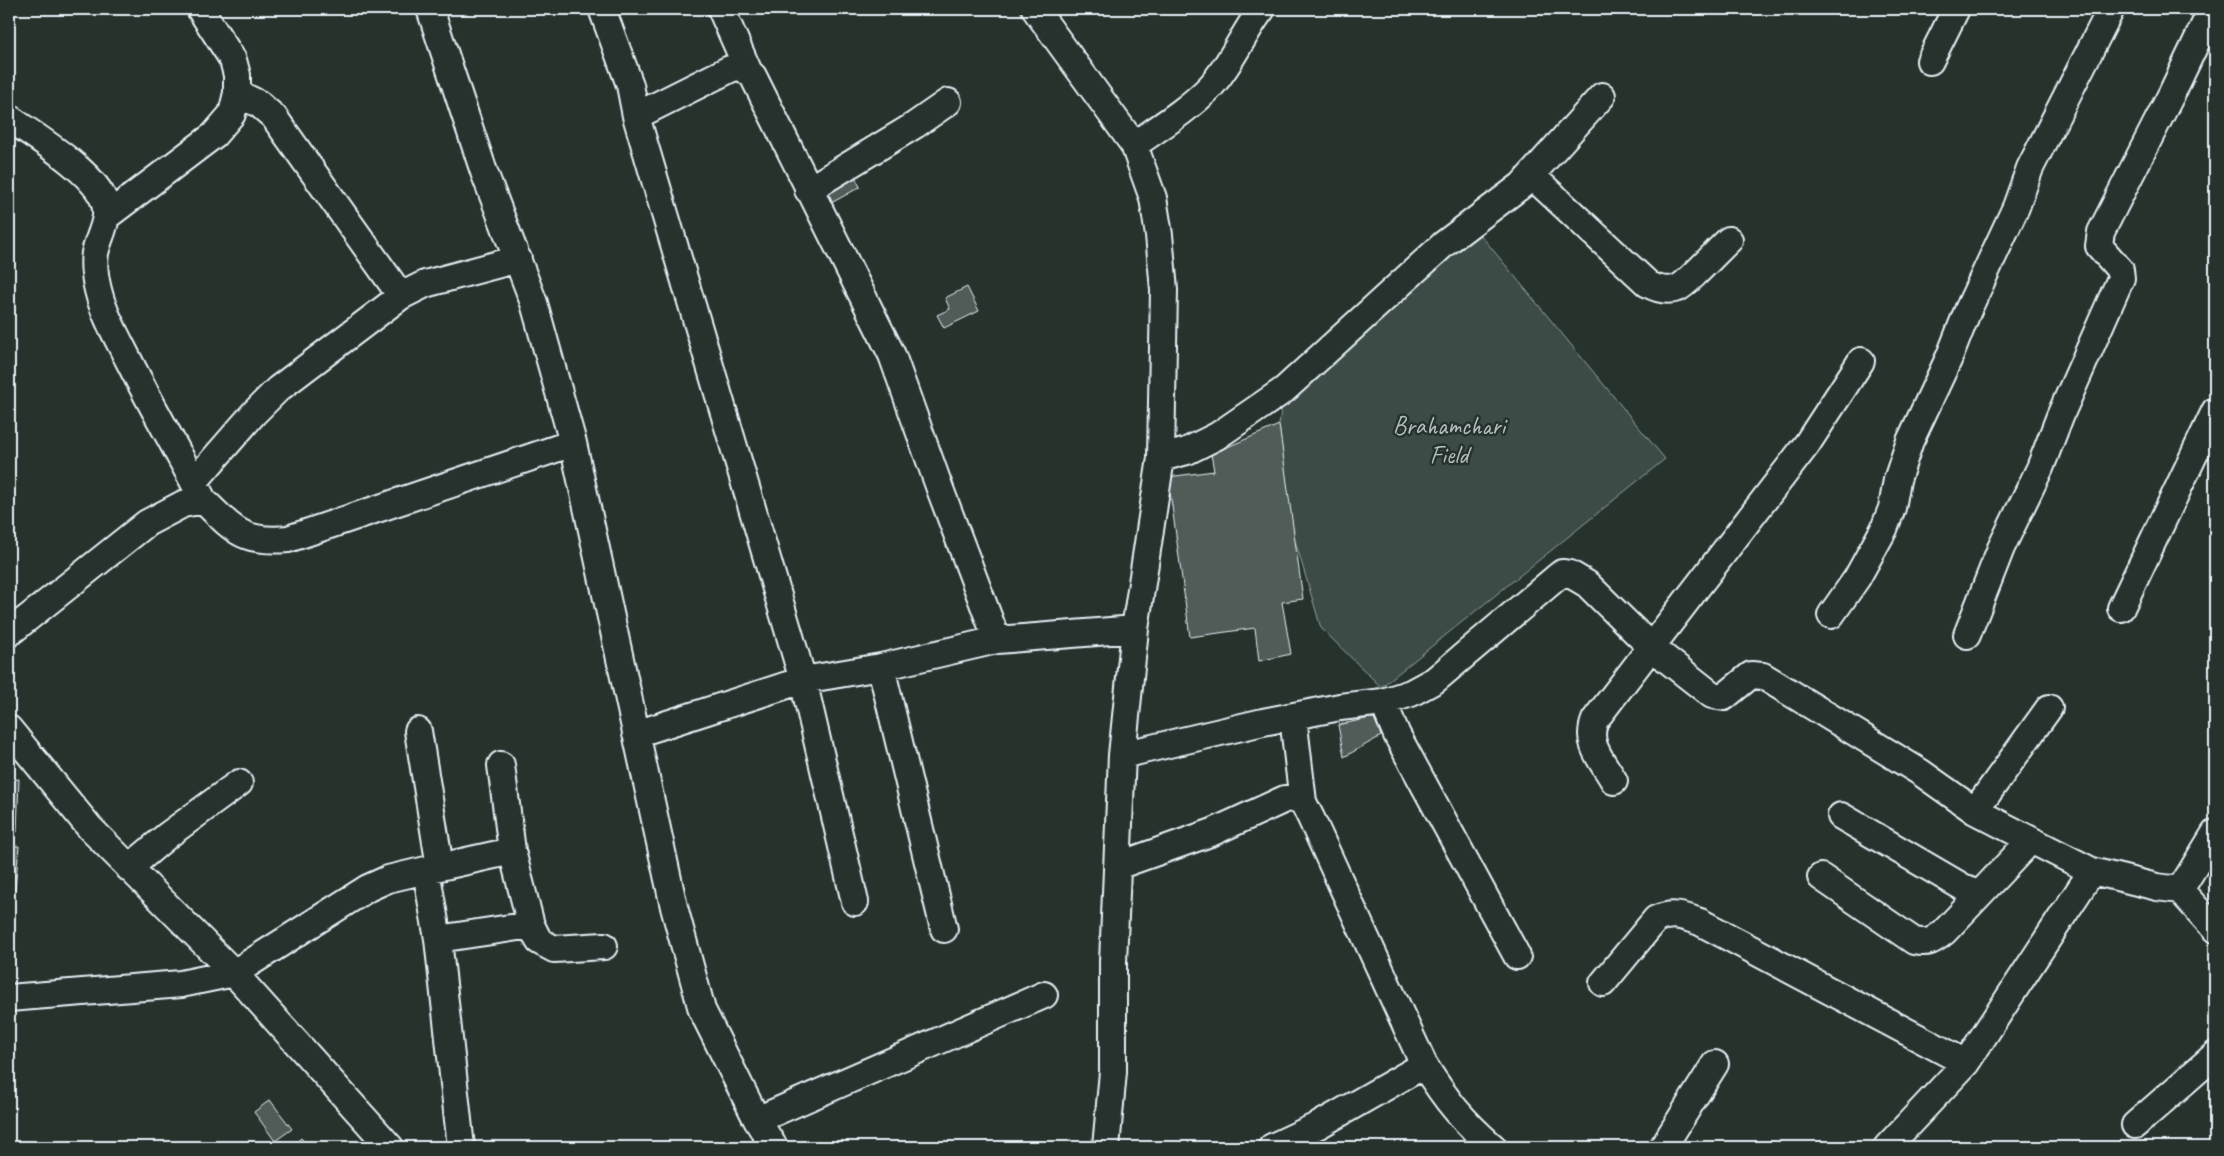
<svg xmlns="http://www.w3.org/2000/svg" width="2224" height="1156" font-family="Caveat,sans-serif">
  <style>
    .green { fill: #3e4b47; stroke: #939ea0 }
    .building { fill: #505c59; stroke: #e8f1f8 }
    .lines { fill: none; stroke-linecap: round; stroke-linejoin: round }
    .minor-casing { stroke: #e8f1f8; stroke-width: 30 }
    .minor { stroke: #26332d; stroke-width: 26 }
    .labels { text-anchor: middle; stroke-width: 5; stroke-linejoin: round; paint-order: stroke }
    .park-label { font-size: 25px; fill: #b5bfc3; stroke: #26332d }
  </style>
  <rect width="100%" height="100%" fill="#26332d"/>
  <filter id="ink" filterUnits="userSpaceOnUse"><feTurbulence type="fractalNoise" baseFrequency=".02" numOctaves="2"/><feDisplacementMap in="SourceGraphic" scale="10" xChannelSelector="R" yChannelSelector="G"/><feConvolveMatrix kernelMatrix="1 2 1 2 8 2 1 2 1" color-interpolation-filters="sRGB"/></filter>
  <g filter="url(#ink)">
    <path class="green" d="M1470,222L1665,459L1381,687L1321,628L1294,537L1279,425L1284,390Z"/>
    <path class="building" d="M851,168L860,187L833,202L823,183Z
      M967,287L979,311L944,328L937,315L950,309L945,298Z
      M1279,425L1303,599L1282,602L1291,654L1259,661L1255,628L1190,637L1168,477L1214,471L1211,454Z
      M1374,717L1381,736L1344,757L1338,725Z
      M19,779L17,832H9V780Z
      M19,846L15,890L9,891V847Z
      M270,1100L292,1129L275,1141L254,1112Z
      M301,1138L309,1147H291Z"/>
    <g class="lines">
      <defs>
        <path id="minor" d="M430,9L484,172L534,303L573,443L674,907L702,1010L757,1120L774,1147
          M602,9L630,85L636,116
          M721,9L748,70
          M1035,9L1134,145L1153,198L1159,235L1164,290L1161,458L1135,629L1122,755L1113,962V1072L1106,1147
          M1930,61L1956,9
          M237,93L259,104L274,117L401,296
          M9,118C36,137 89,169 103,198C112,218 99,234 95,253C93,266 95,278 98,290C104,315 117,337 128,359C152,407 179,453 203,500
          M1134,145C1160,127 1189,109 1211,86C1232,63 1243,33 1262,9
          M1531,175L1648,284C1657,289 1667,292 1678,288C1687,284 1719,249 1729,240
          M808,190L915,125L948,102
          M107,216L214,135L232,114L237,93V75L233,60L200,9
          M1161,458L1187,451L1217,436L1284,390L1444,244L1522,185L1602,96
          M194,482L254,413L278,389L401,296L425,284L518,259
          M2121,608L2215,411
          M1831,615L1857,578L1884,529L1892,508L1897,480L1910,441L1949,358L1968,310L2016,207L2030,168L2111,9
          M9,633L147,523L183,504L203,500C234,530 242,543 288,539L573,443
          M1967,635L2001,548L2040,468L2060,416L2121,278L2120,270L2099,246L2101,232L2172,93L2212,9
          M881,667L944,929
          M1383,702L1397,735L1517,956
          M1293,717L1303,802
          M9,729L90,828L234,973L390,1147
          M418,731L440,867
          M636,734L803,680L881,667L997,640L1135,629
          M1122,755L1263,722L1340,707L1383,702L1411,693L1435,680L1557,577L1562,573L1570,574L1587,584L1651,647L1712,695L1724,697L1751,675L1763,676L1920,772L1975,811L2031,840
          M1614,781C1602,760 1585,744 1595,720L1807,444L1861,361
          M1975,811L2049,708
          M1841,816L1978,896
          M512,851L531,925
          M1117,866L1213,832L1285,799L1299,798L1303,802L1311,818L1424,1065C1446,1100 1462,1120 1493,1147
          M129,868L168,835L239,783
          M426,870L512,851L501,765
          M2092,871L2157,887L2180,890L2215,833
          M1821,877L1914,941C1928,944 1933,941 1944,932L2031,840L2092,871L1966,1063L1887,1147
          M2180,890L2215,929
          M855,902L803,680L636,116L730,69L741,66L753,76L892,355L940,489L997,640
          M438,939L531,925L539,941L554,949L604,946
          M1603,983L1656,919C1673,912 1683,916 1700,922L1966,1063
          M9,998L181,984L234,973L368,888L388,879L426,870L438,939L461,1147
          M757,1120L1044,995
          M2135,1125L2215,1055
          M1272,1147L1319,1125L1424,1065
          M1663,1147L1715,1064"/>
      </defs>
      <use href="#minor" class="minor-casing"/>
      <use href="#minor" class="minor"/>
    </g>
  </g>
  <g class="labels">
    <g class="park-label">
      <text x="1449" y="434">Brahamchari<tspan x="1449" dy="29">Field</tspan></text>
    </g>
  </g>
  <rect width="2224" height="1156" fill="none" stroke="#26332d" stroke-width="30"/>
  <rect x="15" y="15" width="2194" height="1126" fill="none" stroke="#e8f1f8" stroke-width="2" filter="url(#ink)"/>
</svg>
